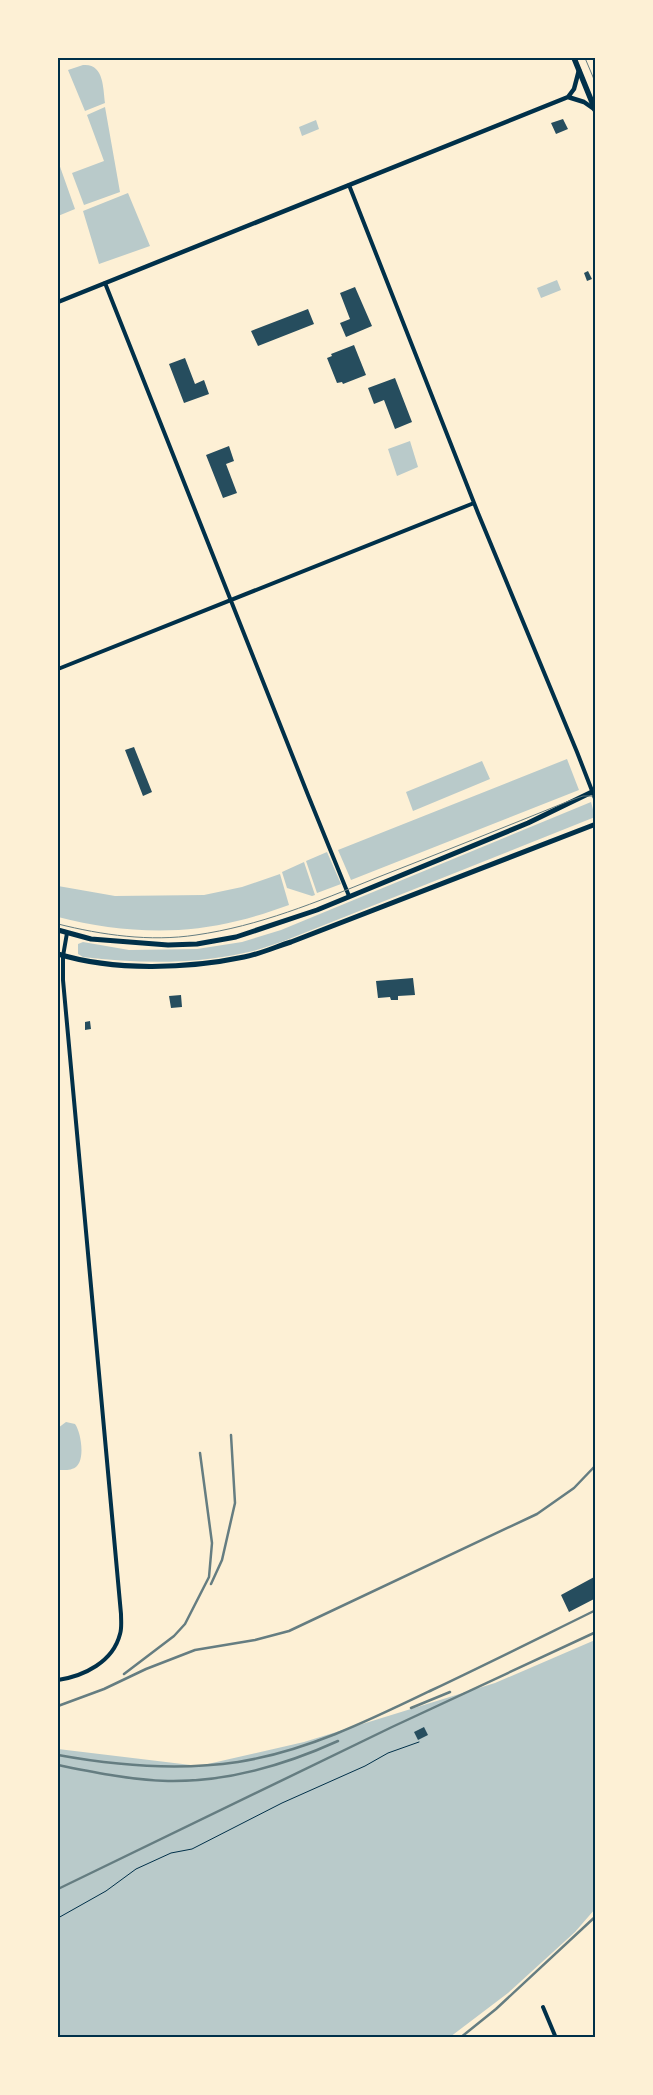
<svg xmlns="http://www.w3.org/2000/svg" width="653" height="2095" font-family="Roboto,sans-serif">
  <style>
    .green { fill: #b9caca }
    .building { fill: #264d5e }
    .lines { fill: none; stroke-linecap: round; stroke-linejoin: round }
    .path { stroke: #003049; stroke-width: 1 }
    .minor { stroke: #003049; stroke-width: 4 }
    .tertiary { stroke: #003049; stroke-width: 4.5 }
    .secondary { stroke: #003049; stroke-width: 5 }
    .primary { stroke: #003049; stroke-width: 5.5 }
    .tram { stroke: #657d81; stroke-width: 1 }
    .rail { stroke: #657d81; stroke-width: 2.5 }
    .neatline { fill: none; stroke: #003049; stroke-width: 2 }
  </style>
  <rect width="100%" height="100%" fill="#fdf0d5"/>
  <path class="green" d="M83,65C104,63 103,88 105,103L85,111L68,70Z
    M105,107L120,192L84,205L72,173L104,161L87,115Z
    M316,120L319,129L302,136L299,127Z
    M58,161L75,209L58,216Z
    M128,193L150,246L99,264L83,211Z
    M557,280L561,290L541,298L537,288Z
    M410,441L418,467L397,476L388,449Z
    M567,759L579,790L351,880L338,850Z
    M482,761L490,779L413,811L406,792Z
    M591,802L595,817L284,941C271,945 257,951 244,953C190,965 136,963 83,957L78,954V944L83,942L129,950L197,949L242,942L281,930Z
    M327,852L341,884L317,893L306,861Z
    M304,862L315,895L312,896L287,888L282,872Z
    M280,874L289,905C272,911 255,917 237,921C178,936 116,932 58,917V886L115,896L204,895L242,887Z
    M66,1422L75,1424C81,1432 85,1458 77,1466C72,1471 64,1470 58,1470V1428Z
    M595,1640V1909L575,1932L508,1993L450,2037H58V1749L199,1766L304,1742L495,1683Z"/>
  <path class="building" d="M563,119L568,129L556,134L551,123Z
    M588,271L592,279L587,281L584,273Z
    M355,287L372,326L346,337L340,323L350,319L340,293Z
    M308,309L314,324L258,346L251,331Z
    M354,345L366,375L343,384L342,382L337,383L327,358L332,356L331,354Z
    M185,358L195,384L204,380L209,394L184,403L169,364Z
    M395,378L412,422L395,429L384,400L374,404L368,388Z
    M229,446L234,461L226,464L237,493L223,498L206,455Z
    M134,747L152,792L143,796L125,750Z
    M413,978L415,995L398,996V1000H391L390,997L378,998L376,981Z
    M181,995L182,1007L171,1008L169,996Z
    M90,1021L91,1029L85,1030V1022Z
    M596,1576V1598L569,1612L561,1595Z
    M424,1727L428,1735L418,1740L414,1732Z"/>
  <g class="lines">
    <path class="path" d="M58,1918L106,1891L136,1869L171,1853L192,1849L282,1803L365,1766L388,1753L419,1742"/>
    <path class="minor" d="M349,185L478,513L577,752L596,801
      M105,283L308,795L349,896
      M58,669L474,503
      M58,1680C84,1676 113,1662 120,1634C122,1628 121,1621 121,1614L63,980V956L67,933
      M543,2007L556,2038"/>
    <path class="tertiary" d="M568,97L574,89L579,70
      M58,302L568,97L584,102L594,109"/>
    <path class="secondary" d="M58,930L91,939L168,945L197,944L236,937L317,910L528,823L596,790
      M58,954C113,971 187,969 244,957C260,954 275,947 291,942L596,824"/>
    <path class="primary" d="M574,58L596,112"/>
    <path class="tram" d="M585,58L596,84
      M58,924C102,935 150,942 196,935C259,926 317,902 376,878C440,853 505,827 569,801L583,796H596"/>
    <path class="rail" d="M211,1584L222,1560L235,1503L231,1435
      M124,1674L174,1636L185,1624L209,1577L212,1543L200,1453
      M58,1706L104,1689L146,1669L195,1650L255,1640L289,1631L537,1514L574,1488L596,1465
      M411,1708L450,1692
      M58,1755C118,1766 177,1771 238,1762C307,1751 370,1720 432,1690C487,1664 541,1637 596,1610
      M58,1765C93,1772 131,1780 168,1781C226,1782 285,1765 338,1741
      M58,1889L392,1727L596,1632
      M460,2038L496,2009L596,1916"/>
  </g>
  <rect width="653" height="2095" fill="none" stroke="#fdf0d5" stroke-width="118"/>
  <rect x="59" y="59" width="535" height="1977" class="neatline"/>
</svg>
